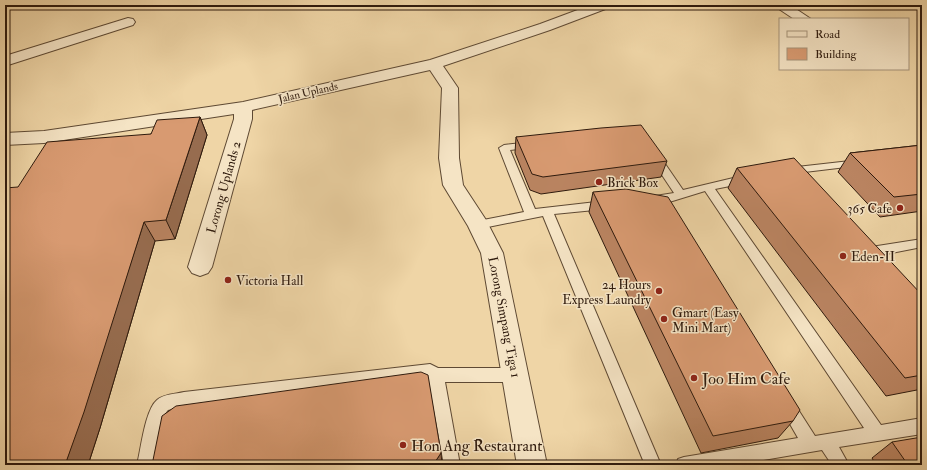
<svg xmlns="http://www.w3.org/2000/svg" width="927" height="470" font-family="'IM FELL Double Pica',serif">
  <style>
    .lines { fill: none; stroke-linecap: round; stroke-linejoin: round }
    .lane-casing { stroke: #5e4933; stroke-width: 2 }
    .street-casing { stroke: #5e4933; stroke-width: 2 }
    .lane { fill: #f5e4c5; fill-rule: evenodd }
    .street { fill: #f5e4c5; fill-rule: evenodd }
    .wall { fill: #ba8461; stroke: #2e1a0d }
    .shaded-wall { fill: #976c4f; stroke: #2e1a0d }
    .building { fill: #d89a71; stroke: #2e1a0d }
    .poi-dot { fill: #8f2418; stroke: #f5e4c5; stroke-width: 1.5 }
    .labels { text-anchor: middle; stroke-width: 3; stroke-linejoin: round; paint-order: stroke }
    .far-street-label { font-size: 11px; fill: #2e1a0d; stroke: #f5e4c5 }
    .poi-label { font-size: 13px; fill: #2e1a0d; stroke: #f5e4c5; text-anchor: start }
    .street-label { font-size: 13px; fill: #2e1a0d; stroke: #f5e4c5 }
    .near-poi-label { font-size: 16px; fill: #2e1a0d; stroke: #f5e4c5; text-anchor: start }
  </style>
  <rect width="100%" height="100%" fill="#efd5a6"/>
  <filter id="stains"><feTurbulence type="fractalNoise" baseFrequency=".005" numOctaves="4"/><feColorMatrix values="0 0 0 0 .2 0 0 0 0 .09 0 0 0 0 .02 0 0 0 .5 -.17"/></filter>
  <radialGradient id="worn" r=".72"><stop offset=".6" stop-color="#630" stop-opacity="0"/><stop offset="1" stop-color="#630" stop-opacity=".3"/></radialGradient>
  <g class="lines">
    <defs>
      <path id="lane" d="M532,142L536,143L537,145L536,147L510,150L535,209L605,201L611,205L605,209L554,214L661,465H645L543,216L478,229L474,228L472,225L474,222L478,221L524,212L499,148L504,145Z
        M655,154L659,155L683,190L746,175L750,176L751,179L750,182L715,189L881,425L922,418V434L839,447L849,465H832L822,450L734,465H676L678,459L684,457L798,438L779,405L782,400L787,398L792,400L815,436L864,428L705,191L666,203H649L647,200L649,197L674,193L650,157Z
        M859,160L864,163L863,165L788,174L783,171L788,168Z
        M922,239V247L871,257L867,255L865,252L867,249L871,247Z
        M430,364L438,368H517L522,370L524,375L522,380L517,382H445L460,465H444L428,378L184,406L168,410L164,415L153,465H137C141,449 145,410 157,400C163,394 176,394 184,392Z"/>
      <path id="street" d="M591,5H610L608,8L550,30L443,66L458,88L459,158L463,185L486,220L503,253L547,465H517L481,253L468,226L443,185L439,158L442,88L430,70L252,110V119L212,267L208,273L200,276L192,273L188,267L234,119V114L44,143L5,145V133L44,131L243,102L430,60L540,24Z
        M773,5H790L811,19H794Z
        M128,18L133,19L135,22L133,25L5,66V56Z"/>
    </defs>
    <use href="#lane" class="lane-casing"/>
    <use href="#street" class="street-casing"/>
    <use href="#lane" class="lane"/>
    <use href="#street" class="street"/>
  </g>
  <path class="wall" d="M200,117L207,135L175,239L155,241L100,428L88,465H5L18,187L151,134Z
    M516,137L667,161L661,177L541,194L530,190L515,153Z
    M922,145V211L880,217L838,172L850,153Z
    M737,168L922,295V389L886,396L728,188Z
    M593,192L793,421L778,438L701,453L589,212Z
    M922,258V263L919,261Z
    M892,442L922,465H876L872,458Z"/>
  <path class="shaded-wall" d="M200,117L207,135L175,239L166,220Z
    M144,222L155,241L100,428L88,465H65Z
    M441,453L442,465H433Z"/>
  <path class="building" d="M200,117L166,220L144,222L84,412L65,465H5V188L18,187L47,142L151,134L157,120Z
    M641,125L667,161L543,177L532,174L516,137L601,128Z
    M922,145V194L894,197L850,153Z
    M794,158L922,295V375L905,378L737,168Z
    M626,189L668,197L800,410L793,421L713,436L593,192Z
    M421,372L428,375L441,453L433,465H152L162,416L176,406Z
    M922,437V465H908L892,442Z
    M816,461L823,465H797Z"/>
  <g class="poi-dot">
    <circle cx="599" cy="182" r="4"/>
    <circle cx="900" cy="208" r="4"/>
    <circle cx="843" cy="256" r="4"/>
    <circle cx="228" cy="280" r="4"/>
    <circle cx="659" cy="291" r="4"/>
    <circle cx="664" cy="319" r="4"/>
    <circle cx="694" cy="378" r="4"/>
    <circle cx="403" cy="445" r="4"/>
  </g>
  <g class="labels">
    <g class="far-street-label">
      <text transform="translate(308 92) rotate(-13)" y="4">Jalan Uplands</text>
    </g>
    <g class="poi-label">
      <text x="607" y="187">Brick Box</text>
      <text x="892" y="213" text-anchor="end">365 Cafe</text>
      <text x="851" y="261">Eden-II</text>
      <text x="236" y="285">Victoria Hall</text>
      <text x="651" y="289" text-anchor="end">24 Hours<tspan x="651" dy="15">Express Laundry</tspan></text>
      <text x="672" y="317">Gmart (Easy<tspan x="672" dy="15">Mini Mart)</tspan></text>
    </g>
    <g class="street-label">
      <text transform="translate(223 187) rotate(-74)" y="5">Lorong Uplands 2</text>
      <text transform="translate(505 317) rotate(79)" y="5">Lorong Simpang Tiga 1</text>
    </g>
    <g class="near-poi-label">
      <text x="702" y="384">Joo Him Cafe</text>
      <text x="411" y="451">Hon Ang Restaurant</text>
    </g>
  </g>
  <rect width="927" height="470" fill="none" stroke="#efd5a6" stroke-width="20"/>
  <rect x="6" y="6" width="915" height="458" fill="none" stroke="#2e1a0d" stroke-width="2"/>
  <rect x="10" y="10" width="907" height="450" fill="none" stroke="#2e1a0d"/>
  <rect x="779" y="18" width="130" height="52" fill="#f5e4c5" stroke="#a5937b"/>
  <rect x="787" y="31" width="20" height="6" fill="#f5e4c5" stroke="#a5937b"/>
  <text x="815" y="38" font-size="12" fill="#2e1a0d">Road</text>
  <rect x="787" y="48" width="20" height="12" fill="#d89a71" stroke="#a5937b"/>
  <text x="815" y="58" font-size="12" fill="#2e1a0d">Building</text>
  <rect width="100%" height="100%" filter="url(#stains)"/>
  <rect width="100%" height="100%" fill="url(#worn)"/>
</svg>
